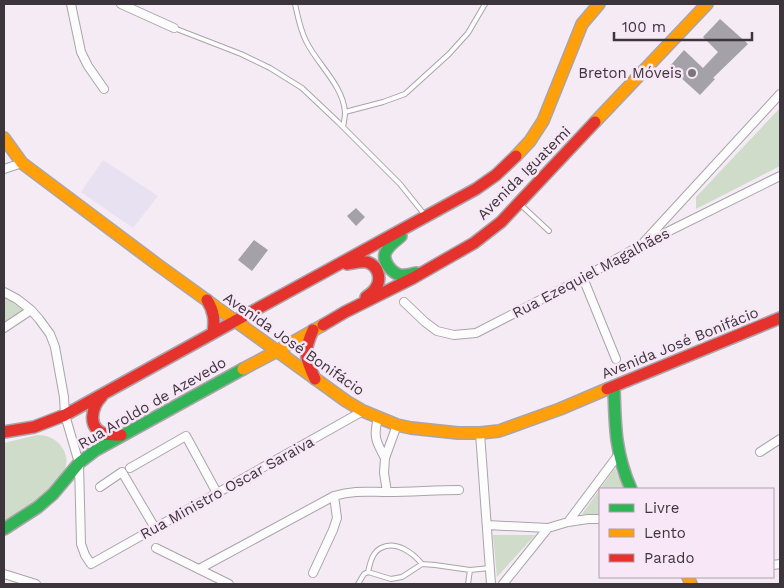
<svg xmlns="http://www.w3.org/2000/svg" width="784" height="588" font-family="'Work Sans',sans-serif">
  <style>
    .commercial { fill: #e8e1f1 }
    .green { fill: #cfdcc9 }
    .building { fill: #a5a1a9 }
    .lines { fill: none; stroke-linecap: round; stroke-linejoin: round }
    .lane-casing { stroke: #aaa4aa; stroke-width: 6 }
    .street-casing { stroke: #aaa4aa; stroke-width: 10 }
    .fast-casing { stroke: #aaa4aa; stroke-width: 14 }
    .slow-casing { stroke: #aaa4aa; stroke-width: 14 }
    .jam-casing { stroke: #aaa4aa; stroke-width: 14 }
    .lane { stroke: #fdfcfd; stroke-width: 4 }
    .street { stroke: #fdfcfd; stroke-width: 8 }
    .fast { stroke: #30b455; stroke-width: 11 }
    .slow { stroke: #ff9f0a; stroke-width: 11 }
    .jam { stroke: #e5322d; stroke-width: 11 }
    .poi-dot { fill: #7c757c; stroke: #f8e7f7; stroke-width: 2 }
    .labels { text-anchor: middle; stroke-width: 5; stroke-linejoin: round; paint-order: stroke }
    .poi-label { font-size: 15px; fill: #3c363c; stroke: #f8e7f7; text-anchor: end }
    .street-label { font-size: 15px; fill: #3c363c; stroke: #f8e7f7 }
  </style>
  <rect width="100%" height="100%" fill="#f4ebf4"/>
  <path class="commercial" d="M103,160L158,196L133,228L81,192Z"/>
  <path class="green" d="M780,108V166L696,209V197Z
    M4,297L10,300L24,311L4,324Z
    M37,435C48,435 57,439 63,449C81,480 24,510 4,524V443Z
    M615,468L624,489H600V515L582,514Z
    M493,535H535L497,577Z"/>
  <path class="building" d="M720,19L748,44L713,78L715,79L700,95L669,67L684,50L703,68L718,52L703,37Z
    M356,208L365,217L356,226L347,216Z
    M254,240L268,250L252,271L238,260Z"/>
  <g class="lines">
    <defs>
      <path id="lane" d="M295,4C298,17 300,29 306,41C317,64 343,85 345,112C345,116 344,122 343,127
        M174,28L241,54L270,68L302,88L338,122L400,184L424,214
        M345,112L383,102L405,94L449,54L468,33L485,4
        M521,205L549,231
        M368,572C370,564 372,552 381,548C396,540 413,553 422,564
        M358,584L364,574L368,572L391,579L402,577L422,564L435,565L470,570L490,568
        M468,584L470,570"/>
      <path id="street" d="M71,4L81,52L88,66L104,89
        M121,4L174,28
        M4,169L22,163
        M644,242L780,94
        M583,278L616,359
        M4,292L17,299L31,310L39,319L50,334L55,347L64,397L65,415L79,463L81,544L85,555L91,564L363,411
        M404,302L425,322L437,331L454,335L476,333L583,278L641,245L780,176
        M4,328L31,310
        M378,418C373,436 376,442 385,458
        M480,433L491,584
        M760,452L780,439
        M130,468L186,436L217,493
        M100,487L122,472L155,528
        M387,492L384,473L385,458L397,425
        M568,522L619,454
        M487,525L548,528
        M156,548L229,584
        M773,565L780,564
        M199,569L334,496C355,490 367,492 388,492C412,492 435,490 459,490
        M313,573L333,530L337,518L334,496
        M4,574L36,584
        M503,584L548,528L568,522L588,519H600"/>
      <path id="fast" d="M401,236C396,241 387,246 385,254C383,262 392,273 400,275C405,276 411,274 416,273
        M614,387C615,425 615,453 631,489
        M4,529L38,507L53,494L79,463L96,450L243,369"/>
      <path id="slow" d="M595,122L707,4
        M4,138L22,163L158,265L277,351L323,325
        M516,156L530,141L543,121L582,24L599,4
        M243,369L277,351L346,401L363,411L397,425L411,428L458,433H480L499,431L560,409L607,389
        M688,577L691,584"/>
      <path id="jam" d="M347,264C354,263 361,261 367,262C379,266 382,280 375,289C373,292 369,295 366,297
        M207,300C214,311 215,320 213,333
        M235,321L476,189L496,175L516,156
        M323,325L345,312L413,278L474,243L501,222L595,122
        M313,330C303,352 305,357 315,379
        M607,389L780,318
        M102,396C92,406 86,428 105,434C110,435 116,435 121,435
        M4,432L34,427L65,415L235,321"/>
    </defs>
    <use href="#lane" class="lane-casing"/>
    <use href="#street" class="street-casing"/>
    <use href="#fast" class="fast-casing"/>
    <use href="#slow" class="slow-casing"/>
    <use href="#jam" class="jam-casing"/>
    <use href="#lane" class="lane"/>
    <use href="#street" class="street"/>
    <use href="#fast" class="fast"/>
    <use href="#slow" class="slow"/>
    <use href="#jam" class="jam"/>
  </g>
  <circle class="poi-dot" cx="692" cy="73" r="5"/>
  <g class="labels">
    <g class="poi-label">
      <text x="682" y="78">Breton Móveis</text>
    </g>
    <g class="street-label">
      <text transform="translate(524 173) rotate(-45)" y="5">Avenida Iguatemi</text>
      <text transform="translate(591 273) rotate(-28)" y="5">Rua Ezequiel Magalhães</text>
      <text transform="translate(680 343) rotate(-22)" y="5">Avenida José Bonifácio</text>
      <text transform="translate(294 344) rotate(35)" y="5">Avenida José Bonifácio</text>
      <text transform="translate(152 403) rotate(-30)" y="5">Rua Aroldo de Azevedo</text>
      <text transform="translate(227 488) rotate(-29)" y="5">Rua Ministro Oscar Saraiva</text>
    </g>
  </g>
  <rect width="784" height="588" fill="none" stroke="#3c363c" stroke-width="10"/>
  <rect x="599" y="488" width="175" height="90" fill="#f8e7f7" stroke="#ada0ac"/>
  <rect x="609" y="504" width="25" height="8" fill="#30b455" stroke="#ada0ac"/>
  <text x="644" y="513" font-size="15" fill="#3c363c">Livre</text>
  <rect x="609" y="529" width="25" height="8" fill="#ff9f0a" stroke="#ada0ac"/>
  <text x="644" y="538" font-size="15" fill="#3c363c">Lento</text>
  <rect x="609" y="554" width="25" height="8" fill="#e5322d" stroke="#ada0ac"/>
  <text x="644" y="563" font-size="15" fill="#3c363c">Parado</text>
  <path d="M614 32v8h138v-8" fill="none" stroke="#3c363c" stroke-width="2.5"/>
  <text x="622" y="32" font-size="15" fill="#3c363c" stroke="#f8e7f7" stroke-width="4" paint-order="stroke">100 m</text>
</svg>
